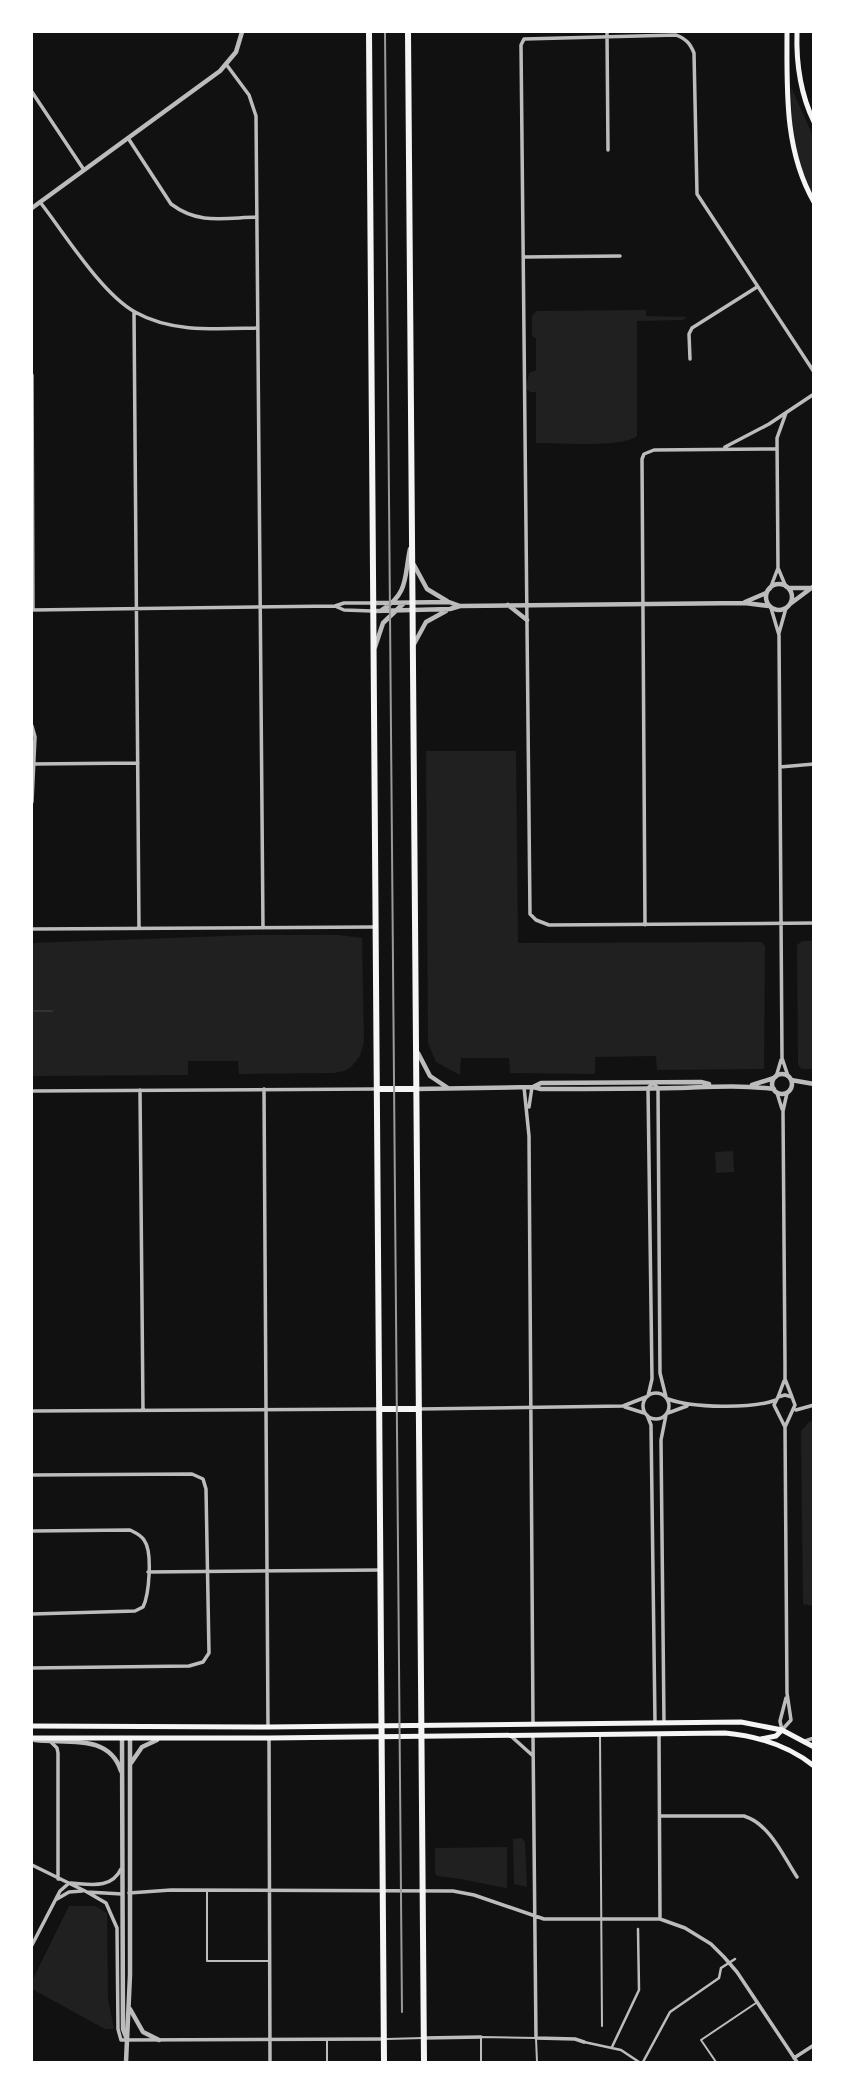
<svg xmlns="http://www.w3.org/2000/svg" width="845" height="2094" font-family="Commissioner,sans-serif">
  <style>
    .green { fill: #202020 }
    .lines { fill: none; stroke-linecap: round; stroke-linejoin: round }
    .stream { stroke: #333; stroke-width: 2 }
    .service { stroke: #bcbcbc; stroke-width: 2 }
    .pedestrian { stroke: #bcbcbc; stroke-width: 2.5 }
    .minor { stroke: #bcbcbc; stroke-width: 3.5 }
    .tertiary { stroke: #bcbcbc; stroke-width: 4.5 }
    .secondary { stroke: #f5f5f5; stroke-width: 5 }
    .primary { stroke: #f5f5f5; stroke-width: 5 }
    .trunk { stroke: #f5f5f5; stroke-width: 6 }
    .tram { stroke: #9a9a9a; stroke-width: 2 }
  </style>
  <rect width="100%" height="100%" fill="#111"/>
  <path class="green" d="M791,87L813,136V195L799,164L792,121Z
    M646,310V316L687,317L683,320L637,321V436C621,448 559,443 536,443V392H530L526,388L529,373L536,370V338L532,336V316L537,311Z
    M426,751H516L518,943L762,942L765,946L764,1069L657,1070L656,1056L595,1057V1074L510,1073L509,1058H461L460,1075L436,1062L428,1043Z
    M253,935H339L362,938L364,1042L360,1056L351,1067L344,1071L334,1073L239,1074L238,1061H188V1075L32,1076V943Z
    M802,941H813V1069H801L798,1064L797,945Z
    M733,1151L734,1172L716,1173L715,1152Z
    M810,1421H814L813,1606L803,1604L801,1431Z
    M522,1838L525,1842L527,1887L514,1884L513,1839Z
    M507,1847V1888C483,1884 461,1878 437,1876L435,1873V1848Z
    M69,1906H95L107,1913L108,1999L114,2029H105L32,1989V1981Z"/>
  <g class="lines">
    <path class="stream" d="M32,1011H52"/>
    <path class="service" d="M600,1735L602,2026
      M207,1891V1961H268
      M327,2039V2062
      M387,2039L423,2038
      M481,2062V2037L536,2038L537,2062
      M716,2062L701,2040L756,2003"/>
    <path class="pedestrian" d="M584,2042L621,2050L639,2062
      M612,2047L639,1990L638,1929
      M643,2062L670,2012L719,1978L721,1968L735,1959"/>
    <path class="minor" d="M607,32L608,150
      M226,64L249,95L256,116L263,928
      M32,92L84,170
      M128,138L171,204C199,225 224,218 257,217
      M40,202C65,234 101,293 135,312C172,333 217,329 257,328
      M523,257L620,256
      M134,312L139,928
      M690,359L689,334L692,328L757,287
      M814,372L697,194L694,53C690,43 686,39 676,35L524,39L521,45L530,914L536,920L549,925L814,923
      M32,375L33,610
      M725,447L769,424L814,394
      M778,568L786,587
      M770,589L778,568L777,438L786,413
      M335,606L344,610L372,611
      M771,608L779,635L782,1058L788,1076
      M32,610L335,606L344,603H372
      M779,633L786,608
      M32,726L35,737L32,802
      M32,764L138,763
      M780,767L814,764
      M645,925L642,459L644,454L654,450L777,449
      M32,929L374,927
      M776,1077L781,1060
      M524,1087L529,1136L533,1723
      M264,1089L268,1727
      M140,1090L143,1410
      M32,1091L376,1089
      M777,1093L782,1109
      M787,1093L783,1111L785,1364V1379L792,1397
      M529,1107L532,1087
      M643 1406a13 13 0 1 1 26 0a13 13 0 1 1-26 0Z
      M648,1396L652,1379L648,1088L653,1083L658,1088L660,1373L666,1397
      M778,1397L784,1381
      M668,1399C692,1408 752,1409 776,1400
      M625,1407L644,1413
      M419,1409L623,1406L646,1397
      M796,1410L814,1405
      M32,1411L379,1409
      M668,1413L687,1406
      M647,1415L651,1425L655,1722
      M32,1475L192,1474L203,1479L206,1489L209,1653L203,1662L189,1666L32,1668
      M32,1531L130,1530C136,1533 141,1535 144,1540C153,1552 149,1595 143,1607L135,1611L32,1614
      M148,1572L381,1570
      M664,1723L661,1440L666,1415
      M782,1730L791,1720L787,1693L785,1427L795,1405L792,1397L785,1395L778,1397L774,1405L785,1427
      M782,1730L780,1721L786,1698
      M659,1734L660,1919
      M533,1736L536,2038L575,2039L584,2042
      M512,1737L532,1755
      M269,1738L270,2062
      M805,1741L814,1738
      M51,1742L57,1748L58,1753V1879
      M660,1816H744C770,1824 783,1856 797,1877
      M32,1865L87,1892L122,1894
      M70,1883C89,1884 111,1890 121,1869
      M87,1892L106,1903L117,1928L118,2029L121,2040L384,2039
      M129,1893L171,1890L453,1891L474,1895L544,1919H660L685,1928L711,1944L724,1957L737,1972L797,2062
      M57,1899L69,1892L82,1891
      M32,1945L60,1891L68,1884
      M424,2038L481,2037
      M794,2058L814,2045"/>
    <path class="tertiary" d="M32,208L220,71L236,52L242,32
      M414,565L427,589L447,601
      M766 597a13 13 0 1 1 26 0a13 13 0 1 1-26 0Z
      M789,588H811
      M745,602L766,593
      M374,603L449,602L460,606
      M790,604L814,586
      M508,605L527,620
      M382,610C409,593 404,577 410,549
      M374,611L450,609L460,606L745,603L769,606
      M414,644L426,622L446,611
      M375,647L383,623L404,603
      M418,1053L430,1076L448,1088
      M772 1084a10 10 0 1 1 20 0a10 10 0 1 1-20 0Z
      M791,1080L814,1084
      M752,1085L774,1078
      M533,1087L541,1083L701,1082L709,1084
      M416,1089L533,1087L541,1089C586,1089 631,1089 677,1088C710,1087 741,1085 774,1089
      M122,1738L123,2029L126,2037
      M35,1740C67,1744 109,1733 121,1771
      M131,1763L142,1747L157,1740
      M130,2009L143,2032L159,2040
      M126,2062L130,1975V1738"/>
    <path class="secondary" d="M787,32C787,89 784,150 814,202
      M797,32C796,63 800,93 814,122"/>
    <path class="primary" d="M32,1726L268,1727L741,1722L782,1730L814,1747
      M32,1738H269L725,1733C757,1736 789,1746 814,1766
      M761,1739L776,1736L782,1730"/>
    <path class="trunk" d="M369,32L384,2062
      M408,32L424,2062
      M378,1089H416
      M380,1409H419"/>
    <path class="tram" d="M385,32L402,2012"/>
  </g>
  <rect width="845" height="2094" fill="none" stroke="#ffffff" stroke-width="66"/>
</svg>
